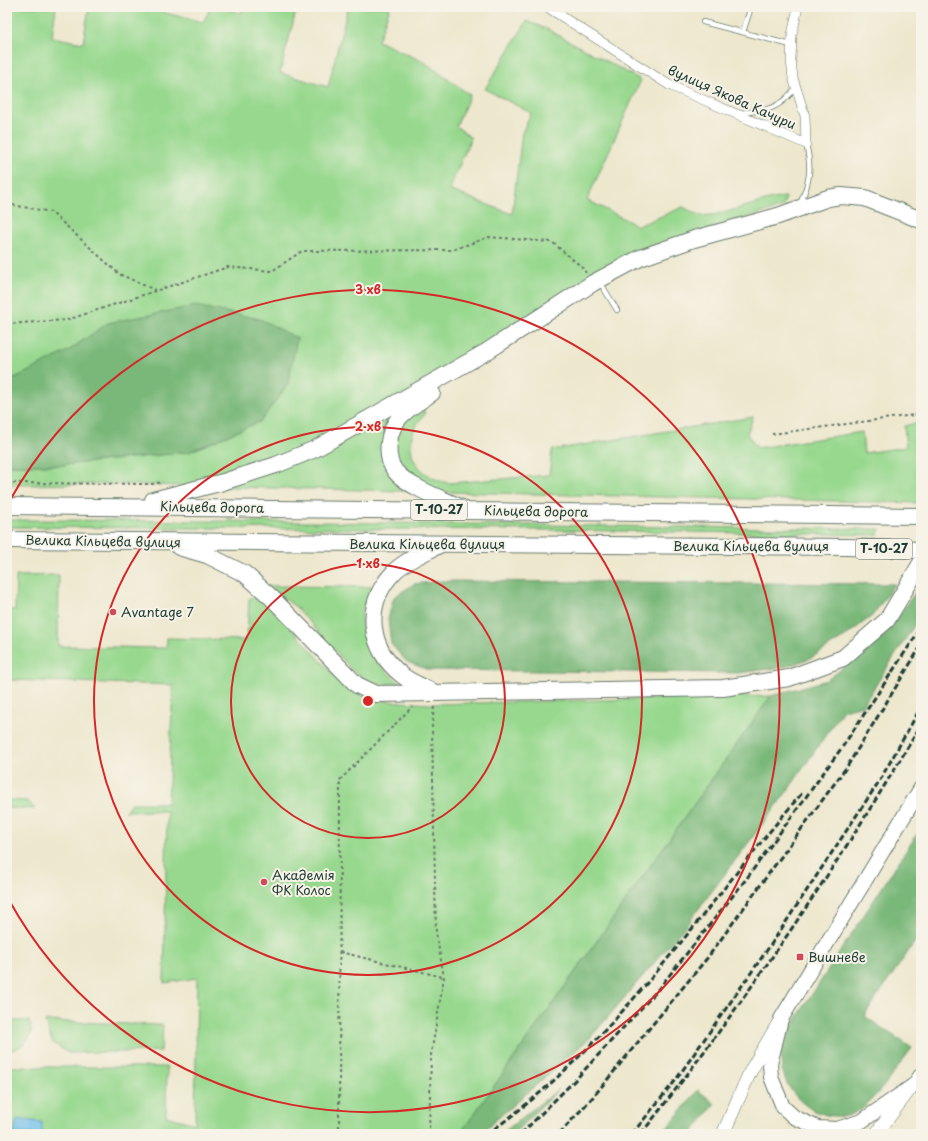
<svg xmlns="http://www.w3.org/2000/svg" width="928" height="1141" font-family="'Playpen Sans',sans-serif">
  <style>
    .green { fill: #97d88e; stroke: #5b8a61 }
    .forest { fill: #79b879; stroke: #4c7a56 }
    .water { fill: #70c0eb; stroke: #487e90 }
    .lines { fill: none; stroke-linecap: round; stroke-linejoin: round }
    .lane-casing { stroke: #67786a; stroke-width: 6 }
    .street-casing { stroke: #67786a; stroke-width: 10 }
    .secondary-casing { stroke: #67786a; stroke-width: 14 }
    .primary-casing { stroke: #67786a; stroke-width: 16 }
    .highway-casing { stroke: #67786a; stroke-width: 18 }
    .path { stroke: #67786a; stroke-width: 2; stroke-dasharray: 3 3; stroke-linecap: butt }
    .lane { stroke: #fff; stroke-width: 4.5 }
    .street { stroke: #fff; stroke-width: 9 }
    .secondary { stroke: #fff; stroke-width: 13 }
    .primary { stroke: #fff; stroke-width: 14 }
    .highway { stroke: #fff; stroke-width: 16 }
    .rail { stroke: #1f3d34; stroke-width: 3; stroke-dasharray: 6 3; stroke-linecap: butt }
    .ring { fill: none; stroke: #d62828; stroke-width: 2 }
    .poi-dot { fill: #d1495b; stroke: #f7f3e8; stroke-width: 1.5 }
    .labels { text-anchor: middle; stroke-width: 4; stroke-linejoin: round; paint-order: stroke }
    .shield { fill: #f7f3e8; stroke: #60746a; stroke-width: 1 }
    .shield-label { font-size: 12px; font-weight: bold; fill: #1f3d34 }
    .street-label { font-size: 13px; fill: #1f3d34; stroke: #f7f3e8 }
    .poi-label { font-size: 13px; fill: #1f3d34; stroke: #f7f3e8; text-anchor: start }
    .centre { fill: #d62828; stroke: #f7f3e8; stroke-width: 2 }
    .ring-label { font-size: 12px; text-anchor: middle; font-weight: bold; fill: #d62828; stroke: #f7f3e8; stroke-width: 4; stroke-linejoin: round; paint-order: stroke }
  </style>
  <rect width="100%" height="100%" fill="#f7f3e8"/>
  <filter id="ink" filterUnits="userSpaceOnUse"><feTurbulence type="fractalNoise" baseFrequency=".025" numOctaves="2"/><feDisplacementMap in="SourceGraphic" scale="8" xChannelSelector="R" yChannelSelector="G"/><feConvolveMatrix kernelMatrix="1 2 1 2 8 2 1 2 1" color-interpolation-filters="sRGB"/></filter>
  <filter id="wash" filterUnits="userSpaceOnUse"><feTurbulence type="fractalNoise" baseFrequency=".012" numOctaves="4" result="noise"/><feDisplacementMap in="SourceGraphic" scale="16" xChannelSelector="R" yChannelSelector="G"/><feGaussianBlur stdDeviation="0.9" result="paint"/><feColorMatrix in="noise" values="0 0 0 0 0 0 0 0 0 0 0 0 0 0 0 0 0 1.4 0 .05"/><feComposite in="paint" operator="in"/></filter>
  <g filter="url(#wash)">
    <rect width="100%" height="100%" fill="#ede7cd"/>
    <path class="green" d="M7,7H56L52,37L83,43L89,7H166L165,13L203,22L211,7H221L241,13L243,7H297L280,73L328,87L348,7H390L378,41L424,62L470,95L456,126L471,138L449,190L512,214L522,133L531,113L485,89L527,21L547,29L641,80L587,200L638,226L683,207C689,210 695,214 701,215C715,219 765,198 786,197L783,207L633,252L592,274L552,300L484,347L417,384L425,414C398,442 412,477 449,483L549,475L552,450L753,417L747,434L757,448L862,432L864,453L906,447L904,426L921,422V503L100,484L7,485V465H62L189,452L261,421L108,323C80,342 41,374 7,379Z
      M7,520C298,520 589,527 880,529L878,535L556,530L7,527Z
      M59,575L58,646L166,648L167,638L247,640L249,599L257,595L281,617L342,684L372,700L429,704L771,696L460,1134H7V1067H167L166,1116L195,1124L197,978L164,983L167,811H125L131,803H168L173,685L7,680V610H15L16,576Z
      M267,586L373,587C370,595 363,605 362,613C359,643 378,668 402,684H374L353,671L296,607Z
      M7,800L28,801L35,809L7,808Z
      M7,1021H29L32,1033C25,1044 20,1049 7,1051Z
      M45,1021L163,1025L161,1051L68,1053L52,1042Z"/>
    <path class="forest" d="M195,306L260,319L297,338L288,384L261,421L189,452L62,465H7V379L17,377L68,351L108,323Z
      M442,581L895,584L872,616L843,638L809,659L784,667L738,673L429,670L407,662L391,644L388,619L394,597L414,584Z
      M921,585V615L863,705L843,710L786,793L688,923L590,1038L480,1134H460L771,696L827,680L882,638Z
      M921,828V933L864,1016L912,1048C896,1068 872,1109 847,1116C844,1117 839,1116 835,1116C804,1115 776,1082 782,1051C784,1042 789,1033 792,1025Z
      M559,1089L513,1134H501Z
      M698,1090L715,1104L691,1134H662Z"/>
    <path class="water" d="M17,1119L42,1122V1134H14Z"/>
  </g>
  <g filter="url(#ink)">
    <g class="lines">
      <defs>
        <path id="lane" d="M703,22L791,45
          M743,32L751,7
          M739,113C767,110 778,111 796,87
          M800,204C810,181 812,168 806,144
          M600,282L617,310"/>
        <path id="street" d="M547,7L669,85L806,144L805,116L793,78L791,60L792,35L798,7"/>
        <path id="secondary" d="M723,1134L750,1072L778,1024
          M876,1134L910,1089"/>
        <path id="primary" d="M921,788L781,1019L770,1064L771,1077L783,1107L794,1117L818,1128L837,1129L862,1121L914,1085L921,1075"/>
        <path id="highway" d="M432,393C422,400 409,407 400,417C388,430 384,456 395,471C408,487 443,499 462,508
          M153,500L223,482L276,465L315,449L486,352L593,283L640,258L694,239L778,216L828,198L841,196L865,198L921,220
          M7,506L921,516
          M7,540L847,547L921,550
          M179,547L207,555L245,574L273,599L357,685L376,694L723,688L789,678L843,658L887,620L921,563
          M433,692C424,687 412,683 403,676C368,649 363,604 394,572C404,561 426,552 439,545"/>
      </defs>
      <use href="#lane" class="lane-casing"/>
      <use href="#street" class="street-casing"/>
      <use href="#secondary" class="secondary-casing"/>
      <use href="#primary" class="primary-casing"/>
      <use href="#highway" class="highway-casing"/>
      <path class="path" d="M7,204L51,212L119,274L155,290
        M7,324L67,320L228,267L272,271L302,251L452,250L489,237L552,242L583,268L586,273
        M772,434L921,414
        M7,483L152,484L163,482
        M340,952L443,977
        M339,1134L340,780L412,707
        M429,1134L431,1055L444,977L436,933L432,727L434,706"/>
      <use href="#lane" class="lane"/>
      <use href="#street" class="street"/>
      <use href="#secondary" class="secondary"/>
      <use href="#primary" class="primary"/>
      <use href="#highway" class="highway"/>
      <path class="rail" d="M487,1134C616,1044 702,909 803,792
        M521,1134L578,1077L656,992L747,878L843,746L921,628
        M559,1134L593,1097L708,957L848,765L921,646
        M632,1134L675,1081L772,943L880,780L921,707
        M641,1134C743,1005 837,867 921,725"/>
    </g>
  </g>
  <g class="ring">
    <circle cx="368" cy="701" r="137"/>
    <circle cx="368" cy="701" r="274"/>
    <path d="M9 502A411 411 0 1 1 9 900"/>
  </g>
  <g class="poi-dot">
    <circle cx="113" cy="612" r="4"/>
    <circle cx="264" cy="882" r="4"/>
    <rect x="796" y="953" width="8" height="8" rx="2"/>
  </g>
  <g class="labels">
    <g class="shield">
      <rect x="411" y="500" width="56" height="20" rx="3"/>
      <rect x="856" y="539" width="56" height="20" rx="3"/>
    </g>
    <g class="shield-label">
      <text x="439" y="514">Т-10-27</text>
      <text x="884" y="553">Т-10-27</text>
    </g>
    <g class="street-label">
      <text transform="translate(732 97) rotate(24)" y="5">вулиця Якова Качури</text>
      <text transform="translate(212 507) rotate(1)" y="5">Кільцева дорога</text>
      <text transform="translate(536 511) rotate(1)" y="5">Кільцева дорога</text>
      <text transform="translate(103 541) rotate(1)" y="5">Велика Кільцева вулиця</text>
      <text x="427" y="549">Велика Кільцева вулиця</text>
      <text x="751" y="551">Велика Кільцева вулиця</text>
    </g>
    <g class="poi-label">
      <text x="121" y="617">Avantage 7</text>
      <text x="272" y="880">Академія<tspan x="272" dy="15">ФК Колос</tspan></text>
      <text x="808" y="962">Вишневе</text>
    </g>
  </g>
  <circle cx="368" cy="701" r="6" class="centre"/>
  <g class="ring-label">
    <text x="368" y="294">3 хв</text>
    <text x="368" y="431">2 хв</text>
    <text x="368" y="568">1 хв</text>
  </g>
  <rect width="928" height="1141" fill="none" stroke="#f7f3e8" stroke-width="24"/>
</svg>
